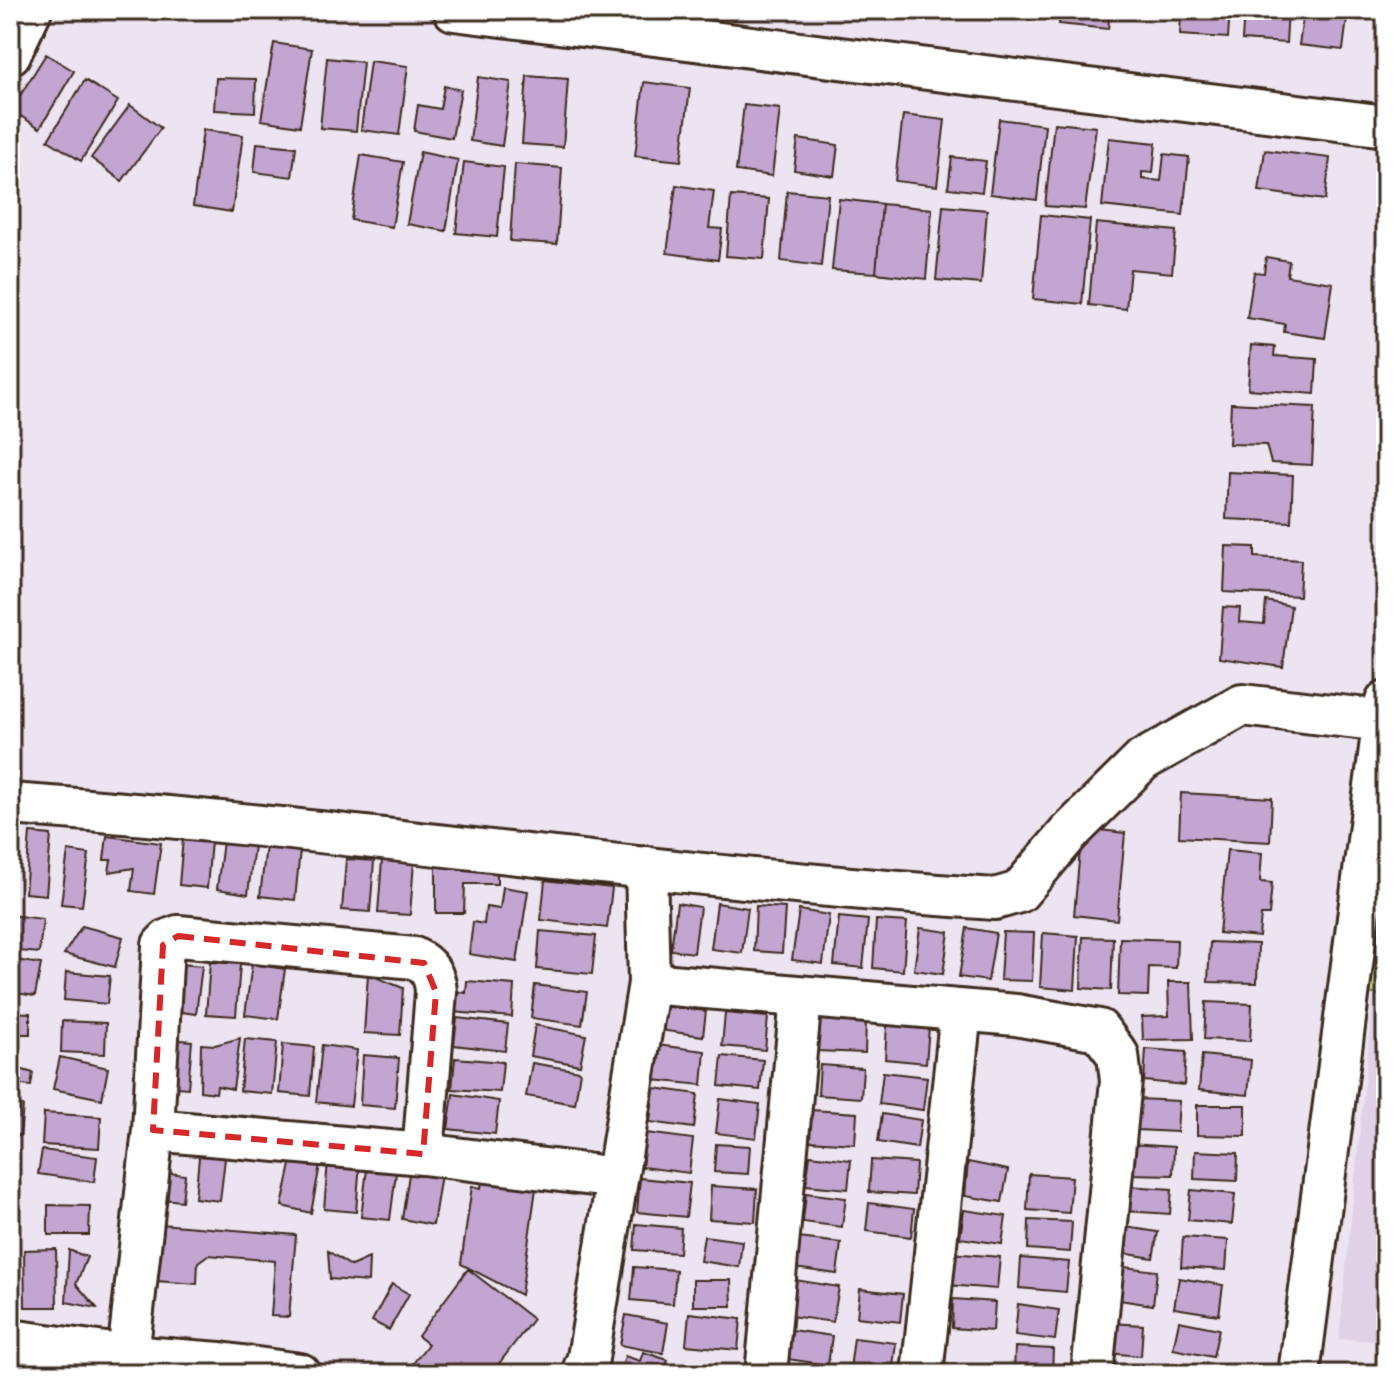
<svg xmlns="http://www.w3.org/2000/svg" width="1396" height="1384" font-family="Pangolin,sans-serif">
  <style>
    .built { fill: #e0d1e7 }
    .green { fill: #bddb93; stroke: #7c8258; stroke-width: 2 }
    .building { fill: #c3a5d1; stroke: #3b2a1e; stroke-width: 2 }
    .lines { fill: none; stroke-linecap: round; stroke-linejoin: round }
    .minor-casing { stroke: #3b2a1e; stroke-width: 46 }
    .minor { stroke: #fff; stroke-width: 40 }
    .marked { fill: none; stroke: #d62828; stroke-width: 6; stroke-dasharray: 16 10; stroke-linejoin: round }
  </style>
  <rect width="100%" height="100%" fill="#ede4f1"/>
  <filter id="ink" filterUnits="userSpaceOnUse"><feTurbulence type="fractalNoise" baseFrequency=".0125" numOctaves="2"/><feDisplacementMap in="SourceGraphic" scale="16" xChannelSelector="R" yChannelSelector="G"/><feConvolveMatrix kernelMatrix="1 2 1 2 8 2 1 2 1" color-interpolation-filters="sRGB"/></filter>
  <g filter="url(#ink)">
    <path class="built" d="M1386,869V1342L1339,1339Z"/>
    <path class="green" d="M1386,866V996L1367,993Z"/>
    <path class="building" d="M144,10H175L172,19Z
      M933,10H988L987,17Z
      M1004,10H1048V17L1004,13Z
      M1060,10H1110L1108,29L1059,24Z
      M1181,10H1230L1228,38L1180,35Z
      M1244,10H1288L1286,43L1242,40Z
      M1304,10H1348L1343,50L1299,45Z
      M274,43L312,49L300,126L261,120Z
      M46,54L74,71L40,128L11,110Z
      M327,58L363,62L356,131L320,128Z
      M370,61L408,66L399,135L361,130Z
      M527,76L568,79L563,147L522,144Z
      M478,77L511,82L502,146L470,141Z
      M216,78L256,79L255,112L214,110Z
      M85,80L118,101L81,161L48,140Z
      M644,82L690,88L681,161L635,156Z
      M444,86L461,90L452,138L414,131L418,105L440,109Z
      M130,105L161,128L122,181L91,158Z
      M744,105L780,109L772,176L736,171Z
      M903,115L945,120L937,186L895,181Z
      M999,119L1045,125L1037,200L990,194Z
      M1054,123L1096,127L1085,209L1045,206Z
      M203,130L243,135L232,212L193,206Z
      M1109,138L1156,143L1153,173L1142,172V179L1161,181L1164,154L1189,157L1183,215L1102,206Z
      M798,139L838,145L834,176L794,170Z
      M257,143L296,147L292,177L254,172Z
      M1265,150L1330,158L1325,200L1259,191Z
      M420,152L458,160L446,231L407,224Z
      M361,155L403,162L392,227L351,220Z
      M952,157L986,161L982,192L948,188Z
      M464,162L504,167L497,237L456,233Z
      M515,164L562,168L557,244L510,241Z
      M676,185L714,191L709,228L722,229L718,260L667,253Z
      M787,191L828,195L821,266L781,261Z
      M731,196L769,199L764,259L726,256Z
      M839,199L882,204L876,273L832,270Z
      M882,204L932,209L926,279L876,273Z
      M943,206L987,210L981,284L936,280Z
      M1041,215L1090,220L1082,304L1033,299Z
      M1096,223L1176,231L1172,273L1130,269L1126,309L1089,305Z
      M1266,257L1289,261L1287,276L1333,283L1325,338L1284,332L1285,324L1247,318L1254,272L1264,273Z
      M1251,345L1275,347L1274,356L1317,359L1315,394L1248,389Z
      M1231,403L1315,407L1312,465L1271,463L1266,445L1229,444Z
      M1228,472L1293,475L1291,522L1226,519Z
      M1226,546L1255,547V557L1301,560L1299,596L1224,592Z
      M1266,601L1291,606L1283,667L1219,658L1223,607L1240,608L1239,622L1264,624Z
      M1181,793L1272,798L1270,842L1179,837Z
      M1082,828L1125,833L1117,920L1074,915Z
      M30,833L51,835L46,895L25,893Z
      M107,836L161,843L154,894L131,891L134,868L109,872L111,860H104Z
      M183,838L211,841L207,888L179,885Z
      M223,841L254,845L248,894L217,889Z
      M266,846L300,850L295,900L260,896Z
      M1227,850L1262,853L1260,882L1272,883L1269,915H1261L1259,937L1219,933Z
      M68,851L89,854L82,906L61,904Z
      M346,859L374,861L370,912L342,910Z
      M382,860L414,862L410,915L378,913Z
      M436,865L497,866V884H465L464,913H436Z
      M545,880L612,888L607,928L541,920Z
      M503,887L528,891L517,962L469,954L473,922L484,924L486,907L500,909Z
      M677,903L700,907L694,953L671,950Z
      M717,903L748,908L742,953L711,949Z
      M756,906L785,908L782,953L754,951Z
      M799,910L829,915L823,964L792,960Z
      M10,915L43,919L39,953L10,950Z
      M839,917L868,920L863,968L834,965Z
      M876,920L907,922L903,971L873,968Z
      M82,926L123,937L115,967L64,954Z
      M920,928L949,932L943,974L914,970Z
      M967,928L996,933L988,981L959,977Z
      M540,931L596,936L592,974L537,969Z
      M1003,932L1034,933L1032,981L1000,980Z
      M1043,933L1078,936L1075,990L1040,987Z
      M1083,937L1113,938L1111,990L1081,988Z
      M1120,938L1177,940L1176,968L1149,967L1148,996L1118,995Z
      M1210,942L1258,944L1257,983L1208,982Z
      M10,959L41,964L35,996L10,992Z
      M210,962L240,964L236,1016L206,1014Z
      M180,964L202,966L196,1014L174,1011Z
      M252,964L285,969L278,1019L245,1015Z
      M66,972L110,976L107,1004L64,1000Z
      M368,974L403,988L400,1035L364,1033Z
      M467,981L514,985L512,1017L452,1012L454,991L466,993Z
      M1168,982H1191L1193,1039L1143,1040L1142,1017L1169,1016Z
      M535,985L587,992L582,1025L531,1018Z
      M1206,1002L1252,1004L1250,1041L1204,1039Z
      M662,1006L706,1011L703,1036L659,1030Z
      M10,1012L30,1013V1034H10Z
      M725,1013L768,1017L765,1050L722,1046Z
      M818,1017L866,1019L865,1053L817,1051Z
      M457,1018L508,1024L505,1051L454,1045Z
      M62,1021L106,1023L105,1054L61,1052Z
      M887,1024L929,1027L926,1063L885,1059Z
      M535,1025L586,1035L580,1065L530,1056Z
      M240,1038L233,1089L217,1086L216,1093L200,1091L201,1044L215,1045Z
      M168,1039L192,1041L188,1088L164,1086Z
      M245,1039L277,1042L272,1094L240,1091Z
      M283,1044L314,1047L310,1096L279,1093Z
      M322,1045L357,1050L351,1106L316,1102Z
      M657,1045L705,1051L702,1085L653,1080Z
      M1146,1049L1186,1052L1184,1085L1144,1081Z
      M363,1055L399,1058L395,1108L360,1105Z
      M1202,1055L1251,1060L1248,1095L1199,1090Z
      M722,1056L763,1060L760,1090L719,1086Z
      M60,1057L108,1068L102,1099L53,1089Z
      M455,1058L503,1062L500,1092L452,1089Z
      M532,1063L580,1071L575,1104L526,1096Z
      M820,1065L863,1068L861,1098L818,1095Z
      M10,1066L33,1073L31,1086L10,1084Z
      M883,1072L927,1077L923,1110L879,1104Z
      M654,1088L698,1094L694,1128L650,1122Z
      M453,1094L499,1101L495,1134L448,1129Z
      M720,1099L760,1104L756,1138L716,1133Z
      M1138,1099L1179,1101L1177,1132L1136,1130Z
      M10,1104L23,1106L20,1136L10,1135Z
      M1197,1105H1246V1136L1197,1135Z
      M811,1110L857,1113L855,1144L809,1141Z
      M44,1113L101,1117L99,1148L42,1145Z
      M882,1114L921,1120L917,1148L878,1142Z
      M646,1133L693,1139L689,1173L642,1167Z
      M716,1144L750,1146L748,1174L714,1172Z
      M1130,1144L1174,1147L1173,1175L1129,1174Z
      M200,1147L226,1150L220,1201L195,1198Z
      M42,1150L97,1157L94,1182L38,1174Z
      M1195,1151L1238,1153L1237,1181L1194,1179Z
      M810,1155L851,1160L848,1189L806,1185Z
      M345,1159L351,1168L360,1162L356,1212L324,1209L328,1161Z
      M292,1160L320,1165L311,1213L282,1206Z
      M871,1160L916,1163L914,1195L869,1192Z
      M368,1161L397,1165L390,1220L361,1217Z
      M968,1162L1008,1170L1002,1202L965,1196Z
      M484,1166L538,1174L521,1295L461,1264L472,1186L481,1188Z
      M410,1168L441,1174L433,1225L402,1219Z
      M155,1171L185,1175L182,1201L152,1198Z
      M1029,1174L1072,1177L1069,1213L1027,1210Z
      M640,1178L690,1183L686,1217L637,1212Z
      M711,1186L757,1189L755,1222L709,1219Z
      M1127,1186L1172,1189L1170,1214L1125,1211Z
      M1191,1190L1235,1194L1232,1224L1188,1220Z
      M806,1193L846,1198L842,1227L803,1222Z
      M10,1194L16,1195L13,1227H10Z
      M869,1203L914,1209L911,1237L866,1231Z
      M48,1205L90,1206L89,1235H48Z
      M964,1210L1006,1216L1002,1244L960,1238Z
      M1029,1220L1072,1222L1070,1252L1028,1249Z
      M160,1224L296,1235L289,1317L271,1316L275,1261L208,1255L198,1262L197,1284L156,1281Z
      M636,1224L681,1228L679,1253L634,1250Z
      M1120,1226L1158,1232L1153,1258L1116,1252Z
      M704,1236L742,1241L739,1267L700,1261Z
      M1183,1237L1228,1240L1226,1270L1181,1267Z
      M798,1238L841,1243L837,1274L794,1268Z
      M56,1249L57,1307H25L24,1250Z
      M69,1250L87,1257L76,1284L97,1308L66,1302Z
      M328,1251L351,1266L369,1258L368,1282L330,1279Z
      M950,1253L1000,1257L997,1289L947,1285Z
      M1021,1258L1069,1262L1066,1292L1019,1288Z
      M1116,1266L1157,1271L1153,1305L1112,1299Z
      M634,1267L676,1270L673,1304L631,1300Z
      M468,1269L533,1319L491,1374H405L428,1344L418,1336Z
      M1179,1278L1223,1285L1219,1315L1174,1308Z
      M693,1280H731L732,1306H693Z
      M795,1280L839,1287L833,1322L790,1316Z
      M392,1284L409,1294L389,1330L372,1321Z
      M860,1289L903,1294L900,1322L857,1317Z
      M953,1299L995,1302L993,1331L952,1328Z
      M1018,1304L1059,1310L1055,1340L1015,1335Z
      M689,1313L741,1319L738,1350L686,1345Z
      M626,1315L668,1323L663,1353L620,1345Z
      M1179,1321L1219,1329L1213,1357L1173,1349Z
      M1109,1323L1143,1325L1141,1356L1107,1353Z
      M785,1329L832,1336L828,1365L781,1358Z
      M854,1338L896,1343L892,1374L850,1369Z
      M1015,1347L1053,1349L1052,1374H1014Z
      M643,1352L668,1360L664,1374H620L625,1356L640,1361Z
      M1172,1365L1210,1374H1170Z
      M706,1367H735V1374H706Z
      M1139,1367V1374H1103L1102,1368Z"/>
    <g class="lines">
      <defs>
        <path id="minor" d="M454,10L1386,126
          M10,54L31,10
          M10,804C339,827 666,878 995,899L1019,892L1069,833L1143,760L1242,705L1385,721
          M646,867L649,983L1016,1015L1099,1030L1118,1055L1121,1081L1092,1374
          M153,1130L163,945L168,940L178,936L414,958C429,965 435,975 436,992L423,1154
          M10,1340L128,1356L220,1363L300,1374
          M128,1356L153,1130L423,1154L617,1178
          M582,1374L588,1358L649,983
          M766,1374L801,998
          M922,1374L961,1011
          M1299,1374L1386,702"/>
      </defs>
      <use href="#minor" class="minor-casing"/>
      <use href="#minor" class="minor"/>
    </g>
  </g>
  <path class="marked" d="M178,936L424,963L436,992L423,1154L153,1130L163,945Z"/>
  <rect width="1396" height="1384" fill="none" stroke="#fff" stroke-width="40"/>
  <rect x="20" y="20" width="1356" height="1344" fill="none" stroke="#3b2a1e" stroke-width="3" filter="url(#ink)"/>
</svg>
